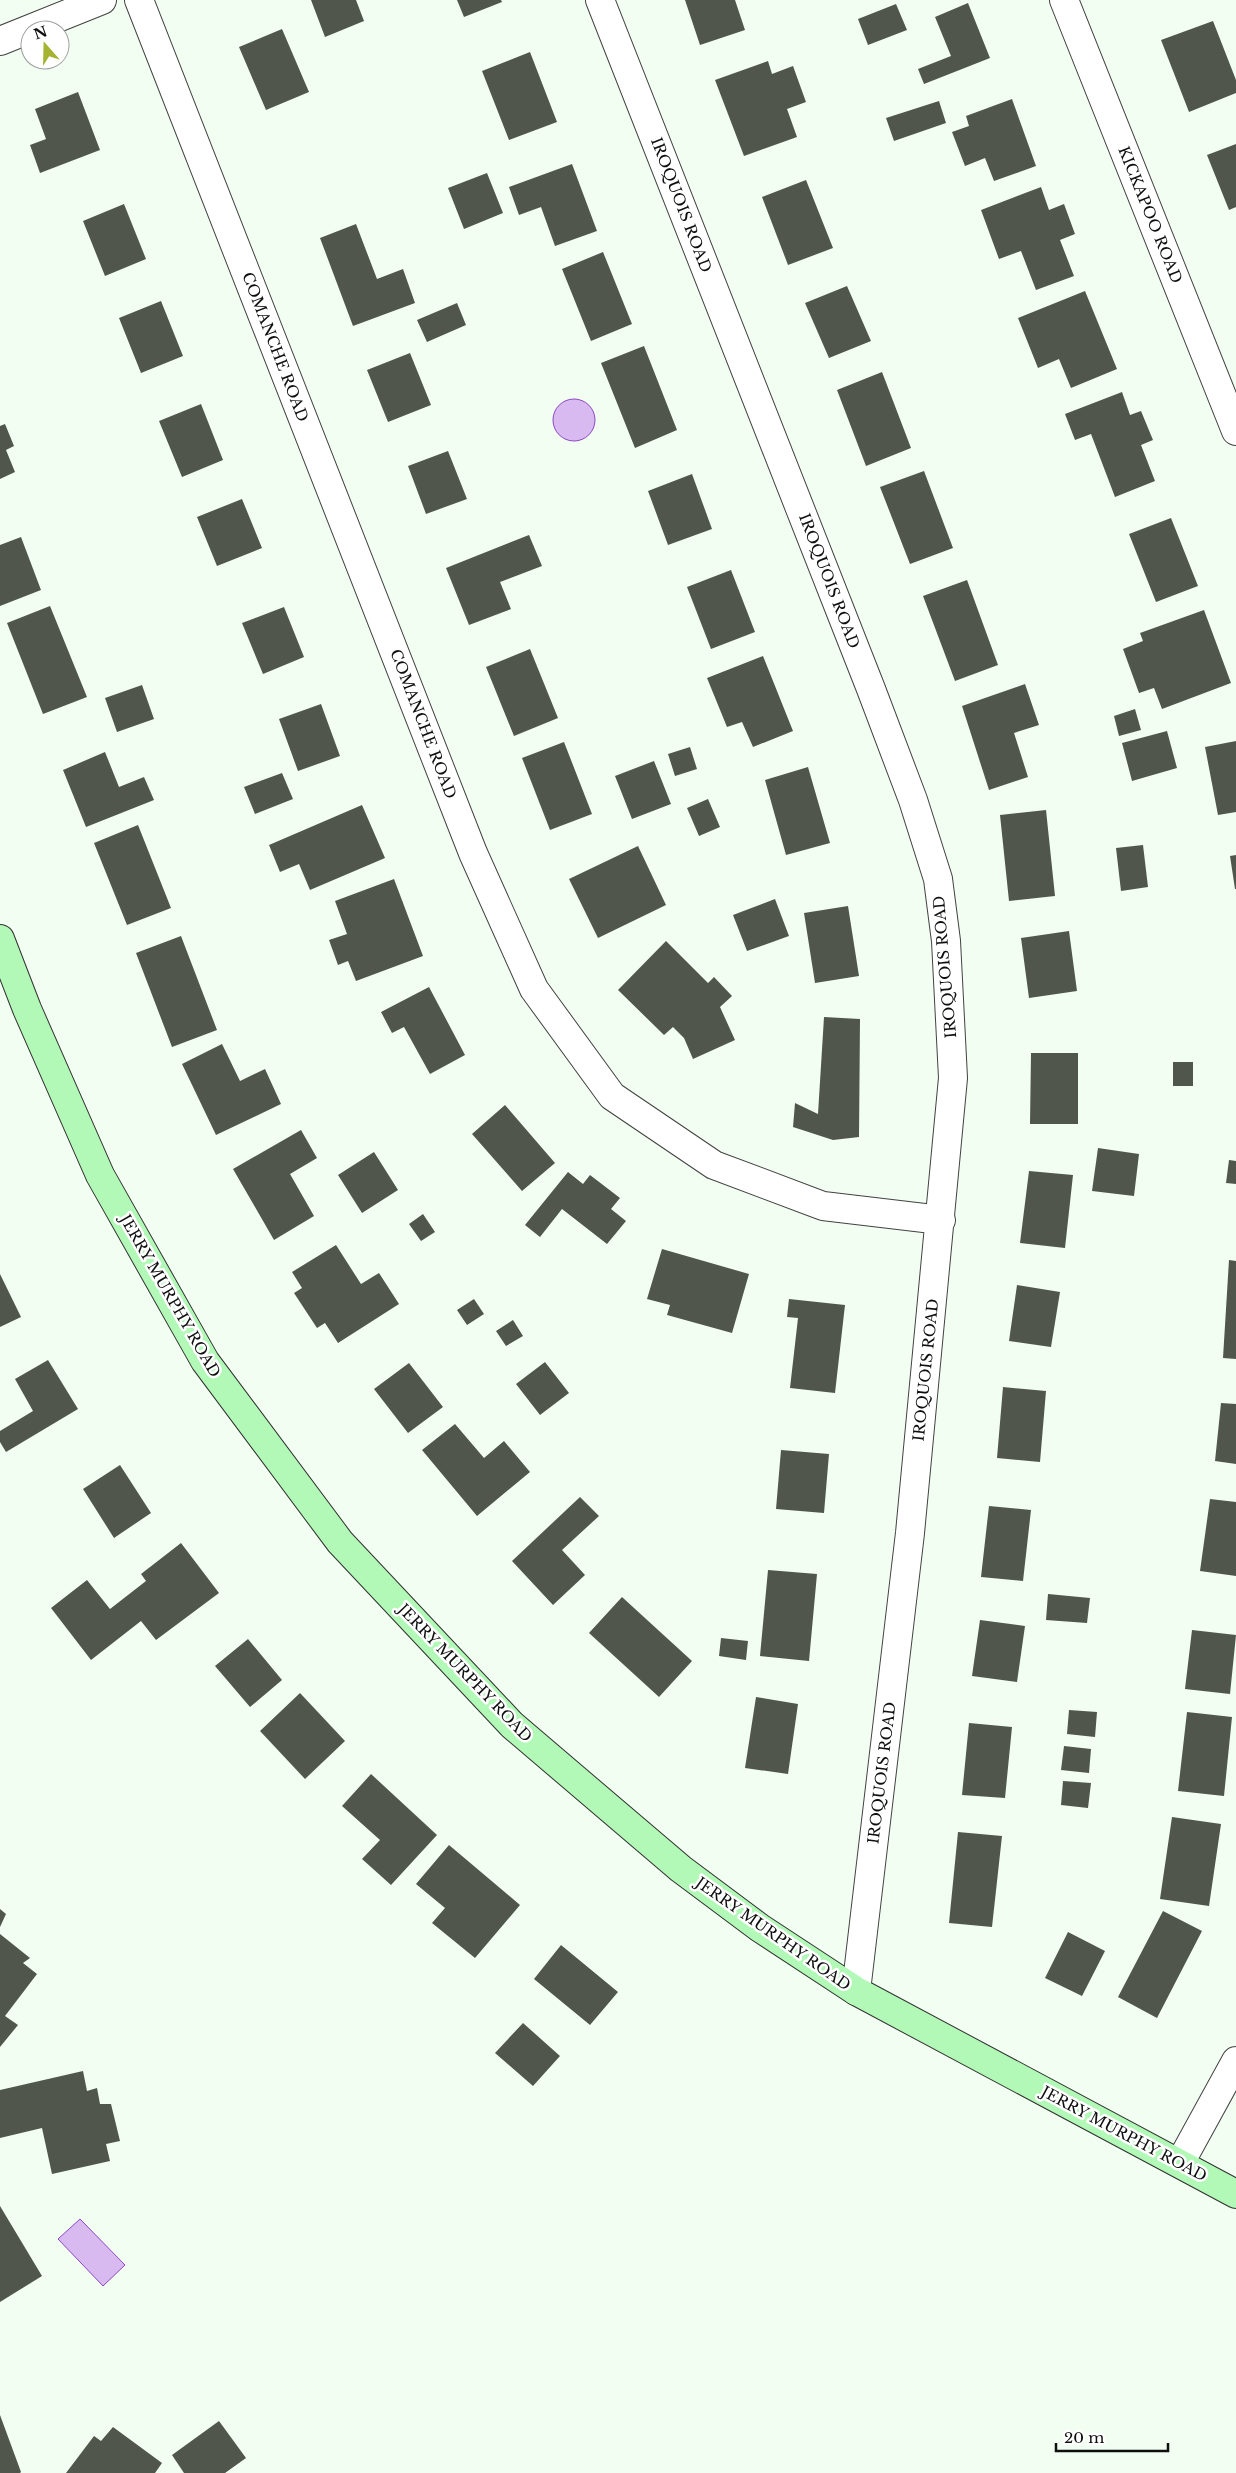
<svg xmlns="http://www.w3.org/2000/svg" width="1236" height="2473" font-family="'Libre Baskerville',serif">
  <style>
    .water { fill: #d8baf1; stroke: #8d47c3 }
    .building { fill: #50564c }
    .lines { fill: none; stroke-linecap: round; stroke-linejoin: round }
    .street-casing { stroke: #424242; stroke-width: 30 }
    .secondary-casing { stroke: #313131; stroke-width: 30 }
    .street { stroke: #fff; stroke-width: 28 }
    .secondary { stroke: #b2f8b6; stroke-width: 28 }
    .labels { text-anchor: middle; stroke-width: 5; stroke-linejoin: round; paint-order: stroke }
    .street-label { font-size: 15px; fill: #0f0f0f; stroke: #fff }
  </style>
  <rect width="100%" height="100%" fill="#f2fef1"/>
  <path class="water" d="M553 420a21 21 0 1 1 42 0a21 21 0 1 1-42 0Z
    M80,2219L125,2265L103,2286L58,2239Z"/>
  <path class="building" d="M311,0H356L364,21L325,37Z
    M457,0H501L502,2L464,17Z
    M685,0H735L745,30L700,45Z
    M968,3L990,58L924,84L918,69L951,56L935,17Z
    M896,4L907,30L868,45L858,19Z
    M1213,21L1236,80V93L1189,112L1161,40Z
    M282,29L309,92L266,110L239,47Z
    M530,52L557,122L509,140L482,71Z
    M768,61L772,74L793,66L806,102L787,109L797,137L744,156L715,80Z
    M78,92L100,150L40,173L30,145L46,139L35,109Z
    M1012,99L1036,166L994,181L985,158L965,166L952,132L969,126L966,116Z
    M939,101L946,123L894,141L886,118Z
    M1236,144V207L1229,210L1207,155Z
    M572,164L597,231L555,246L541,207L519,215L509,187Z
    M487,173L503,213L464,229L448,188Z
    M806,180L833,248L788,265L762,197Z
    M1041,187L1049,210L1064,204L1075,234L1060,240L1074,276L1036,290L1021,251L999,259L981,210Z
    M124,204L146,259L105,276L83,221Z
    M356,224L377,279L403,269L415,303L353,326L320,238Z
    M603,252L632,324L591,341L562,269Z
    M847,286L871,341L829,358L805,303Z
    M1085,291L1117,369L1071,388L1059,359L1038,368L1018,318Z
    M161,301L183,356L141,373L119,318Z
    M457,303L466,325L427,342L417,320Z
    M644,346L677,430L635,448L601,363Z
    M410,353L431,405L388,422L367,370Z
    M882,372L911,448L866,466L837,390Z
    M1122,392L1130,415L1141,411L1153,440L1141,445L1155,481L1115,497L1091,434L1075,440L1065,414Z
    M201,404L223,460L182,477L159,421Z
    M5,424L14,446L6,450L15,472L0,479V426Z
    M448,451L467,499L426,514L408,466Z
    M924,471L953,548L910,564L880,487Z
    M692,474L712,529L668,545L648,491Z
    M242,499L262,548L217,566L197,517Z
    M1171,518L1198,586L1156,602L1129,534Z
    M529,535L542,566L500,582L511,609L469,625L446,568Z
    M21,537L41,590L0,606V545Z
    M731,570L755,632L711,649L687,587Z
    M967,580L998,665L955,681L923,596Z
    M50,606L87,697L43,714L7,623Z
    M284,607L304,657L263,674L242,623Z
    M1204,610L1231,683L1162,709L1154,688L1139,693L1123,649L1143,641L1140,633Z
    M530,649L558,718L514,736L486,667Z
    M763,656L793,731L753,747L742,722L727,727L707,678Z
    M1025,684L1039,725L1014,733L1028,777L989,790L962,706Z
    M142,685L154,719L117,732L105,698Z
    M321,704L340,756L298,771L279,719Z
    M1135,709L1141,730L1119,736L1114,716Z
    M1167,731L1177,768L1132,781L1122,743Z
    M1236,741V812L1218,815L1205,747Z
    M564,742L592,814L550,830L522,758Z
    M690,747L697,769L675,776L668,754Z
    M105,752L119,787L144,777L154,800L86,827L63,770Z
    M654,761L671,804L632,819L615,776Z
    M808,767L830,843L786,855L765,780Z
    M282,773L293,799L255,814L244,787Z
    M708,799L720,827L699,836L687,808Z
    M362,805L385,858L310,890L299,864L280,872L269,845Z
    M1046,810L1055,896L1009,901L1000,815Z
    M138,825L171,908L127,925L94,843Z
    M1143,845L1148,887L1121,891L1116,848Z
    M638,846L666,905L598,938L569,879Z
    M1236,855V889H1235L1230,856Z
    M394,879L423,956L356,981L348,961L338,965L329,940L347,934L335,901Z
    M775,899L789,936L747,951L733,915Z
    M848,906L859,976L815,983L804,913Z
    M1069,931L1077,991L1029,998L1021,938Z
    M181,936L217,1030L172,1047L136,953Z
    M666,941L708,983L714,977L732,996L720,1007L735,1040L693,1059L684,1038L673,1027L664,1035L618,990Z
    M429,987L465,1055L430,1074L404,1027L392,1033L381,1012Z
    M824,1017L860,1019L859,1137L833,1140L793,1127L795,1103L818,1114Z
    M222,1044L240,1081L265,1069L281,1104L216,1135L182,1064Z
    M1031,1053H1078V1124H1030Z
    M1173,1062H1193V1086H1173Z
    M505,1105L555,1163L522,1191L472,1134Z
    M301,1130L317,1158L290,1174L314,1216L274,1240L233,1169Z
    M1098,1148L1139,1154L1134,1196L1092,1191Z
    M374,1152L398,1190L362,1213L338,1175Z
    M1229,1160L1236,1161V1184L1226,1183Z
    M1029,1171L1073,1175L1065,1248L1020,1243Z
    M568,1172L583,1184L590,1175L620,1198L611,1209L626,1221L607,1244L562,1209L540,1237L525,1225Z
    M423,1214L435,1232L421,1241L409,1224Z
    M336,1245L361,1284L379,1273L399,1304L338,1343L325,1323L317,1328L294,1293L302,1288L292,1272Z
    M662,1249L749,1274L732,1333L667,1315L670,1305L647,1299Z
    M1229,1260L1236,1261V1359L1223,1358Z
    M0,1274L21,1317L0,1327Z
    M1017,1285L1060,1292L1051,1347L1009,1341Z
    M474,1299L484,1314L467,1325L457,1310Z
    M789,1299L845,1305L835,1393L790,1388L798,1318L787,1317Z
    M513,1320L523,1336L506,1346L496,1331Z
    M48,1360L78,1409L6,1452L0,1442V1431L33,1411L15,1379Z
    M545,1362L569,1393L540,1415L516,1384Z
    M409,1363L443,1407L408,1433L374,1389Z
    M1003,1387L1046,1391L1040,1462L997,1458Z
    M1221,1403L1236,1404V1464L1215,1461Z
    M455,1424L484,1458L504,1441L530,1472L477,1516L422,1450Z
    M781,1450L829,1454L824,1513L776,1509Z
    M120,1465L151,1513L114,1538L83,1489Z
    M580,1497L599,1516L562,1550L585,1575L553,1605L512,1561Z
    M1210,1499L1236,1502V1576L1200,1571Z
    M989,1506L1031,1510L1023,1581L981,1577Z
    M181,1543L219,1593L156,1640L141,1621L91,1660L51,1608L87,1580L110,1609L146,1581L141,1574Z
    M768,1570L817,1574L809,1661L760,1656Z
    M1048,1594L1090,1598L1087,1623L1046,1620Z
    M622,1597L692,1661L659,1697L589,1633Z
    M980,1620L1025,1626L1017,1682L972,1676Z
    M1192,1630L1236,1635L1230,1694L1185,1689Z
    M721,1638L748,1641L746,1660L719,1656Z
    M248,1639L282,1680L250,1707L215,1666Z
    M300,1693L345,1741L305,1779L260,1731Z
    M756,1697L798,1704L788,1774L745,1768Z
    M1069,1710L1097,1712L1095,1737L1067,1734Z
    M1187,1712L1232,1717L1224,1796L1178,1791Z
    M969,1723L1012,1727L1005,1798L962,1795Z
    M1064,1746L1091,1749L1089,1773L1061,1770Z
    M371,1774L437,1835L391,1885L362,1859L380,1840L342,1806Z
    M1063,1781L1091,1783L1088,1808L1061,1805Z
    M1172,1817L1221,1824L1209,1906L1160,1899Z
    M958,1832L1002,1836L992,1927L949,1923Z
    M449,1845L520,1905L475,1958L432,1923L445,1908L416,1884Z
    M0,1909L6,1914L0,1927Z
    M1163,1911L1202,1931L1157,2018L1118,1997Z
    M1068,1932L1105,1951L1082,1996L1045,1978Z
    M0,1934L30,1958L23,1963L37,1974L5,2016L18,2025L0,2047Z
    M561,1945L618,1992L590,2025L534,1979Z
    M523,2023L560,2056L533,2086L495,2053Z
    M83,2071L87,2091L97,2088L100,2104H111L120,2141L106,2144L110,2161L52,2174L42,2128L0,2138V2090Z
    M0,2206L42,2276L0,2302Z
    M0,2415L21,2472L20,2473H0Z
    M219,2421L246,2458L225,2473H184L172,2455Z
    M113,2427L162,2463L155,2473H66L94,2436L101,2441Z"/>
  <g class="lines">
    <defs>
      <path id="street" d="M139,0L473,853L534,989L612,1096L714,1165L823,1206L941,1220
        M600,0L871,689L913,800L938,879L946,941L953,1078L910,1533L856,1991
        M1064,0L1236,431
        M0,41L102,0
        M1180,2163L1236,2061"/>
      <path id="secondary" d="M0,939L27,1009L100,1175L205,1361L340,1542L512,1725L681,1869L760,1928L856,1991L1236,2194"/>
    </defs>
    <use href="#street" class="street-casing"/>
    <use href="#secondary" class="secondary-casing"/>
    <use href="#street" class="street"/>
    <use href="#secondary" class="secondary"/>
  </g>
  <g class="labels">
    <g class="street-label">
      <text transform="translate(681 205) rotate(69)" y="5">IROQUOIS ROAD</text>
      <text transform="translate(1150 215) rotate(68)" y="5">KICKAPOO ROAD</text>
      <text transform="translate(275 347) rotate(69)" y="5">COMANCHE ROAD</text>
      <text transform="translate(829 581) rotate(69)" y="5">IROQUOIS ROAD</text>
      <text transform="translate(423 724) rotate(69)" y="5">COMANCHE ROAD</text>
      <text transform="translate(945 967) rotate(-95)" y="5">IROQUOIS ROAD</text>
      <text transform="translate(170 1296) rotate(60)" y="5">JERRY MURPHY ROAD</text>
      <text transform="translate(926 1370) rotate(-84)" y="5">IROQUOIS ROAD</text>
      <text transform="translate(465 1673) rotate(46)" y="5">JERRY MURPHY ROAD</text>
      <text transform="translate(882 1773) rotate(-83)" y="5">IROQUOIS ROAD</text>
      <text transform="translate(773 1934) rotate(35)" y="5">JERRY MURPHY ROAD</text>
      <text transform="translate(1124 2134) rotate(28)" y="5">JERRY MURPHY ROAD</text>
    </g>
  </g>
  <g transform="translate(45 45) rotate(340)"><circle r="24" fill="#ffffff" stroke="#9f9f9f"/>
  <path d="M0-4L9 19L0 12L-9 19Z" fill="#a4b431"/>
  <text y="-8" font-size="14" font-weight="bold" text-anchor="middle" fill="#0f0f0f">N</text>
  </g>
  <path d="M1056 2443v8h112v-8" fill="none" stroke="#0f0f0f" stroke-width="2.5"/>
  <text x="1064" y="2443" font-size="15" fill="#0f0f0f" stroke="#ffffff" stroke-width="4" paint-order="stroke">20 m</text>
</svg>
